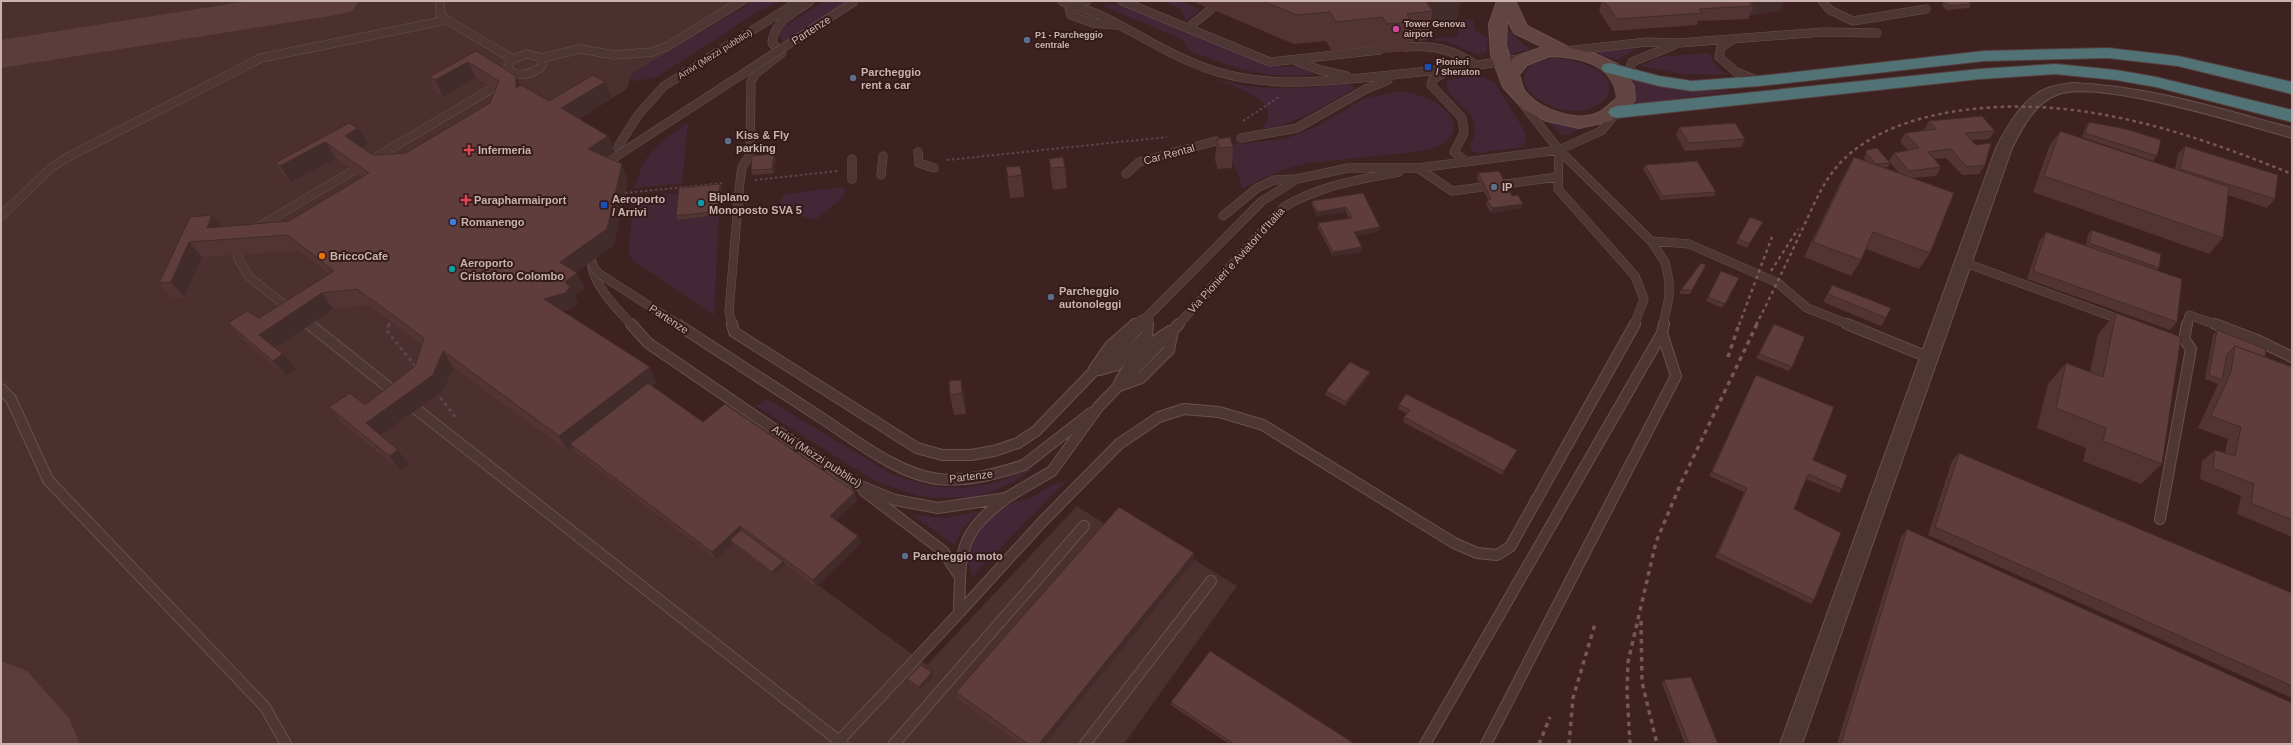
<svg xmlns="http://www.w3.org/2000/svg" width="2293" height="745" font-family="Helvetica,sans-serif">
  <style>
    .airport { fill: #4b302f }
    .green { fill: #442736 }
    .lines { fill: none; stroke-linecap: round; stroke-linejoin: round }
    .taxiway { fill: #5a3d3c; fill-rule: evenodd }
    .lane-far1-casing { stroke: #695150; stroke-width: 9 }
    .lane-casing { stroke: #695150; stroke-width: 12 }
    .street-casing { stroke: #695150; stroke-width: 2 }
    .secondary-casing { stroke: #695150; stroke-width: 2 }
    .highway-casing { stroke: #563e3d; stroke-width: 2 }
    .path-far1 { stroke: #5e434f; stroke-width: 2; stroke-dasharray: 2.5 2.5; stroke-linecap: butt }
    .path { stroke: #5e434f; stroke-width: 3; stroke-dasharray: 3.5 3.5; stroke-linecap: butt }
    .lane-far1 { stroke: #4e3635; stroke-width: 8 }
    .lane { stroke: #4e3635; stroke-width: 10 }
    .street { fill: #4e3635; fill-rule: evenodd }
    .secondary { fill: #624543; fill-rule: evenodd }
    .highway { fill: #517375; fill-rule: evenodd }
    .rail-far1 { stroke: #765857; stroke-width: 2.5; stroke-dasharray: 3.5 3.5; stroke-linecap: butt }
    .rail { stroke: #765857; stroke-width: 3.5; stroke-dasharray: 4.5 4.5; stroke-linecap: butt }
    .lane-bridge-far1-casing { stroke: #695150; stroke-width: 9; stroke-linecap: butt }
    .lane-bridge-casing { stroke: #695150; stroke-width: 12; stroke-linecap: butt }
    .lane-bridge-far1 { stroke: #4e3635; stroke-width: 8 }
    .lane-bridge { stroke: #4e3635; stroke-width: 10 }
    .wall { fill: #523434 }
    .shaded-wall { fill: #422b2b }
    .building { fill: #5f3d3d; stroke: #422b2b }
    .hotel-dot { fill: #d1479c; stroke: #331b1a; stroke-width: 1.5 }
    .service-dot { fill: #5c6f8a; stroke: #331b1a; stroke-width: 1.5 }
    .transit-dot { fill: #1a4fb4; stroke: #331b1a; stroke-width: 1.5 }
    .health-dot { fill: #e0444e; stroke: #331b1a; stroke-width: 1.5 }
    .culture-dot { fill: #0f9aa8; stroke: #331b1a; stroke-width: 1.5 }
    .shop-dot { fill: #3f7fe0; stroke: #331b1a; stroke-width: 1.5 }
    .food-dot { fill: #e8710a; stroke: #331b1a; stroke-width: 1.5 }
    .labels { text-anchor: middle; stroke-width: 4; stroke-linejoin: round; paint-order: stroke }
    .far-poi-label { font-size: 9px; font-weight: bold; fill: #cab2b1; stroke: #331b1a; text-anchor: start }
    .far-street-label { font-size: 9px; fill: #cab2b1; stroke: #331b1a }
    .street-label { font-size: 11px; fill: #cab2b1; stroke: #331b1a }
    .poi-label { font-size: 11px; font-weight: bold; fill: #cab2b1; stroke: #331b1a; text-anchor: start }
  </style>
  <rect width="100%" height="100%" fill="#3e2221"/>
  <path class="airport" d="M1,1H752L632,74L627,89L569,125L528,325L642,456L927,665L1077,506L1108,526L1120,514L1237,586L1124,744H1Z"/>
  <path class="green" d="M754,1H780L754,14L657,77L636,81L630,80L632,74L638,70Z
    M824,1H848L784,43L778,33L782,28Z
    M1163,1H1180L1201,10L1186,21L1181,9Z
    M1120,4L1269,66L1299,67L1316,74C1279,80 1240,71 1206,57C1201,55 1192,53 1189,50C1186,47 1184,42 1182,39L1101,5Z
    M1459,19L1473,20L1474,29L1488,38L1486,52L1478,55L1446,41H1433L1431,39L1458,36Z
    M1506,26L1517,39L1530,49L1508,55Z
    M1638,48L1617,60L1593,52Z
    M1709,53L1716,67L1728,75L1682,74L1640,66L1659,57Z
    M1557,58C1571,60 1583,62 1595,69C1620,84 1610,104 1585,110C1542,119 1488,66 1557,58Z
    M1472,76H1480L1495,83L1525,132L1526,141L1522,147L1479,153L1472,151L1470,146C1488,112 1453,109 1446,84L1447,80Z
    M1215,79C1266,93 1298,88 1349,84L1355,88C1325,105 1296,125 1261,129C1288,102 1234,87 1215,79Z
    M1633,80L1700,91H1738L1636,104Z
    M1398,92C1444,92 1484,138 1422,151L1309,163L1282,170L1243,188L1226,145L1285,139L1318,126L1365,98Z
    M1548,121L1583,127L1568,135L1560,134Z
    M688,123L682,183L635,188C644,151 659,143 688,123Z
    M843,187L846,192L840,200L815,220L787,212L780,201L785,194Z
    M681,193L678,220L719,215L714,315L632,260L628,251L634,197Z
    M767,399L893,475L931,486L964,488L994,483L1036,467L1014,481L991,492L972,497L937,498L918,496L876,482L756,406Z
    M1066,481L972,577C971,572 969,566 968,562C967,541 990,515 1007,505C1014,501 1023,501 1030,498C1042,492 1052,484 1066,481Z
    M980,511L962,529L955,545L913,515L947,518Z"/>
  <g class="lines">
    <path class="taxiway" d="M248,1H359L352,11L336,15L1,68V40Z
      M1,661L27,671L69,718L80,744H1Z"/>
    <defs>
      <path id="lane-far1" d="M440,1V14L447,20
        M1062,1C1076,7 1091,10 1104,17C1142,36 1177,60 1218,72C1268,87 1320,82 1371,77C1422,72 1473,67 1524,58
        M1122,1L1270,62L1380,50
        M1822,1L1830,10L1853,21L1926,9
        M1071,3L1087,1
        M1068,4L1071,15L1093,23L1116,25
        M1188,28L1211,9
        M1732,40L1721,47L1719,57L1736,72L1759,81
        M1404,47C1436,45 1451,49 1478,66
        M1566,51L1647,42L1679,43L1823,32L1877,33
        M527,54L542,58V66C531,75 519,78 507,69L511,60Z
        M542,58L580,49L615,55L652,52L668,46L741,1
        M1296,61L1320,70L1347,76
        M1445,72L1433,79L1431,85L1462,118L1464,133L1454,152L1467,162
        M1626,78L1632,62L1674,45
        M1523,104L1559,150L1651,241L1665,262L1669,281V297L1663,325
        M1241,138L1297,128L1366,89L1388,80
        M1559,150L1558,189L1635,276L1644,299L1634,325
        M918,152L919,163L934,168
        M852,159V179
        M613,162L619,145L638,115L664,86L799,1
        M1417,168L1559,150L1601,131L1616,113
        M1126,174L1139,162L1216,141
        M881,175L883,156
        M1,216L52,167L66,158L261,58L447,20L513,59
        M1223,216L1257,188L1274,180L1296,179
        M253,230L515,75
        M1651,241L1689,244L1778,283L1807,308L1850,325
        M241,244L238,258L248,276L310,325
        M592,261C589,281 619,311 632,325
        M1963,262L2124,321
        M732,325L729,311L740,181L742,167L750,155L751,82L755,74L782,53L772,43C774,20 794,14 810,1
        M1133,325L1145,318
        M1141,325L1149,315L1262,201L1297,179L1348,168H1418L1452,191L1558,177
        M1148,325L1149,316
        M1178,325L1284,207C1322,185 1357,180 1399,172
        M2187,325L2189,315L2217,325"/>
      <path id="lane" d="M309,324L397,394
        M631,324L648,343L853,483L895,500L938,508L1006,498L1052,471L1099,406L1179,324
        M732,324L734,332L917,448L942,455H971L994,451L1018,443L1036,431L1093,372L1109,360L1142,324
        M1847,324L1930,358
        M2215,324L2257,340L2292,357
        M1094,369L1110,346L1135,324
        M1100,370L1117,365L1147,335L1148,324
        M1119,383C1131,360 1148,344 1170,331
        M1122,385L1141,378L1169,350L1173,330
        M1,389L11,399L48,480L265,707L286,744
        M407,402L839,741
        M1024,465L1091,413
        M864,491L943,551L960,577C961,538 975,522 1005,499
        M2160,519L2191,349L2184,339L2187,324
        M959,613L1044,520L1119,444L1159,417L1184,409L1219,412L1263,425L1454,543L1477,553L1497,555L1510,547L1635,324
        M843,744L839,741L959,613L960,577
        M894,744L1084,526
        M1085,744L1211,581
        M1425,744L1662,333L1664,324
        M1486,744L1676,376L1662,333"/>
      <path id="street" d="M2073,83C2148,86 2220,109 2292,128V138C2245,125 2097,78 2056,95C2034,104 2022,128 2012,148L1802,744H1780L1996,148C2008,125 2023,97 2048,88C2056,85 2065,84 2073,83Z"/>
      <path id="secondary" d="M1497,1H1515L1527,26L1570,48L1593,53L1617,64L1626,72L1634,87L1635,100L1632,104L1611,121L1579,128L1547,121L1524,110L1503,87L1491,55L1489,24ZM1507,19L1514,33L1543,47L1514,57L1511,62L1506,45ZM1550,56C1579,57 1614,63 1617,98C1611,103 1606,108 1600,112C1578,124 1538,109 1524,90C1522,86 1521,80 1519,75L1527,65Z"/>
      <path id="highway" d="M2108,48L2178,56L2292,82V94L2178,66L2108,58L1984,61L1759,86L1692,91L1659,86L1604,72L1601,68L1604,64L1610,63L1659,76L1692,81L1759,76L1984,51Z
        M2055,64L2116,70L2156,77L2292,110V122L2156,87L2116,80L2055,74L1980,79L1617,118L1611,116L1608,112L1611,108L1617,106L1980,69Z"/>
    </defs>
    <use href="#lane-far1" class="lane-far1-casing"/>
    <use href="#lane" class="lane-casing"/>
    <use href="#street" class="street-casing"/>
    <use href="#secondary" class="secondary-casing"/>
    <use href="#highway" class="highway-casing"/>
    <path class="path-far1" d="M1243,121L1279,97
      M947,160L1167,137
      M755,180L838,171
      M625,193L724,183
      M389,325L390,321"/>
    <path class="path" d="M389,324L387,331L417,368
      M436,392L456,418"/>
    <use href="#lane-far1" class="lane-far1"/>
    <use href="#lane" class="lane"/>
    <use href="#street" class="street"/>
    <use href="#secondary" class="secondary"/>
    <use href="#highway" class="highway"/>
    <path class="rail-far1" d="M1771,271L1798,229
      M1739,325L1772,237
      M1756,325C1772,294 1787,262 1802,230C1813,207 1823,180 1842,161C1869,134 1908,120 1945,113C2066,91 2181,129 2292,174"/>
    <path class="rail" d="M1728,357L1739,324
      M1641,621L1642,682L1657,744
      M1539,744L1550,717
      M1569,744L1573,698L1595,624
      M1630,744L1627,692L1628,662L1656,542L1681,483L1757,324"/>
    <defs>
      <path id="lane-bridge-far1" d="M605,169L612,159L855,1
        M587,251L586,255L598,273L679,325"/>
      <path id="lane-bridge" d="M677,324C725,355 773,386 820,417C854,439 897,474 938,479C967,482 996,474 1024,465"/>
    </defs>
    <use href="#lane-bridge-far1" class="lane-bridge-far1-casing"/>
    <use href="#lane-bridge" class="lane-bridge-casing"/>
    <use href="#lane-bridge-far1" class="lane-bridge-far1"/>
    <use href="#lane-bridge" class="lane-bridge"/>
  </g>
  <path class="wall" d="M1192,1H1461L1456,25L1429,29L1427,40L1408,42L1406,51L1382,53L1377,46L1332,51L1326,41L1294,44Z
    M1602,1H1784L1780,11L1750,15L1748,19L1698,21L1697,25L1612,31L1599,11Z
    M1944,1L1971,4L1969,8L1946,10L1942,5Z
    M476,51L521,85L549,101L612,98L578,118L608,136L615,152L607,157L628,180L614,245L576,272L577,273L585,289L575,296L578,302L573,308L563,311L657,383L652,386L703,422L857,500L836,520L858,536L861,543L816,587L784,564L785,565L774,575L733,544L716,559L575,452L573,448L568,451L453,367L444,390L381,436L398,450L409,465L401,471L342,423L329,407L365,405L415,366L422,344L368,305L333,309L276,348L296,369L286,376L241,338L228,323L259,318L329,274L299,251L202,257L184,297L172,298L159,283L190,217L221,227L289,221L362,177L336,158L291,182L286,179L275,163L358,128L368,144L362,147L373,155L406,153L490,103L496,90L476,78L443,96L437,93L429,77Z
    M1929,121L1995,131L1989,139L1972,140L1985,165L1979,174L1962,175L1946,158L1934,159L1941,167L1936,176L1913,178L1930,253L1919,269L1866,249L1861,260L1851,276L1804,257L1845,173L1854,157L1868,162L1864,158L1867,150L1890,163L1888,167H1883L1899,173L1889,161L1894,153L1908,150L1900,142L1905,133L1925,131L1924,130Z
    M2089,122L2157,156L2153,161L2082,137L2086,126Z
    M1679,127L1745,139L1741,147L1685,151L1676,135Z
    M2060,131L2175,169L2178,154L2185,146L2275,199L2267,208L2228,195L2223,238L2209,254L2033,192L2049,147Z
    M1217,139L1233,147L1232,168L1218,169L1215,160Z
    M774,154L776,159L774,173L753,175L751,170Z
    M1049,159L1065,167L1067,188L1053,190L1051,180Z
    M1645,165L1716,192L1714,196L1661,200L1643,169Z
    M1006,167L1022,175L1024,197L1010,198Z
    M1478,173L1512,196L1521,208L1491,213L1486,204L1487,200L1488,199L1477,178Z
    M720,184L722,188L719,215L678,220L676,216Z
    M1363,193L1379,231L1356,236L1362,247L1361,252L1333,256L1318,228V223L1349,219L1346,212L1317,216L1312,205V201Z
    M1750,217L1763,222L1747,248L1736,243Z
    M2092,230L2159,268L2157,270L2177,322L2170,330L2027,279L2040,240L2046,232L2086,246L2088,234Z
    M1704,269L1690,294H1679L1681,290Z
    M1721,271L1739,278L1722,308L1706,301Z
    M1832,285L1886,318L1881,326L1823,302Z
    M2116,313L2162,464L2141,484L2083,461L2086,448L2037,428L2048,384L2066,363L2090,372L2098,334Z
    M1774,324L1792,367L1789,371L1756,358Z
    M2217,330L2265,357L2292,367V537L2237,514L2241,496L2200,479L2202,461L2215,450L2225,453L2228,439L2198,428L2218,384L2205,379L2213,335Z
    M1370,372L1369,376L1345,406L1325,395L1326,391Z
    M1756,375L1813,460L1842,489L1839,493L1806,479L1794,509L1814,600L1811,604L1715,557L1744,492L1709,476Z
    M961,380L965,401L966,414L954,415L950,395Z
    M1399,405L1517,450L1515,454L1502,475L1403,422L1404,417L1407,414L1398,409Z
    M1959,453L2292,593V698L1928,535L1952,461Z
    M1907,529L2292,744H1837L1901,537Z
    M1194,561L1045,744H1020L958,699L956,692Z
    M932,672L933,676L920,690L909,682L907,679Z
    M1664,680L1718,744H1685L1662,683Z
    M1171,702L1355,744H1229L1171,705Z"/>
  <path class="shaded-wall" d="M1426,1H1461L1456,25L1429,29L1433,11Z
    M1767,1H1784L1780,11L1750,15L1754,6L1750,3Z
    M468,62L476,78L443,96L435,80Z
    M516,76L524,92L516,88Z
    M605,82L612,98L568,124L561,108Z
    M358,128L368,144L355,151L345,136Z
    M608,136L615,152L595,165L588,149Z
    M325,142L336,158L291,182L280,166Z
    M774,154L776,159L774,173L772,169Z
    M622,164L628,180L614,245L568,278L560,262Z
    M720,184L722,188L719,215L718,211Z
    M1523,204L1521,208L1491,213L1492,208Z
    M1346,207V212L1317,216V212Z
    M212,215L225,231L207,228Z
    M1380,227L1379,231L1353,236L1354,232Z
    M189,242L202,257L184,297L171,282Z
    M1362,247L1361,252L1333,256V252Z
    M577,273L585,289L575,296L578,302L573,308L553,314L544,299L565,282Z
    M322,293L333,309L272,350L259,335Z
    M443,351L453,367L444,390L377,438L366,423Z
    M283,354L296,369L286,376L273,361Z
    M650,367L657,383L574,447L570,444L573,448L568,451L559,436Z
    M1370,372L1369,376L1345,406L1346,402Z
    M961,380L965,401L966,414L962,393Z
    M398,450L409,465L401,471L389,456Z
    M1517,450L1515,454L1502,475L1504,471Z
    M855,492L857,500L833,524L830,516Z
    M740,526L743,534L730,540L733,544L716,559L712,552Z
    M858,536L861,543L816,587L813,580Z
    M1194,553V561L1045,744H1039Z
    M783,561L785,565L774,575L772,572Z
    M932,672L933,676L920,690L919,687Z"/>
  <path class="building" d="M1262,1H1426L1433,11L1407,14L1411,22L1387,24L1382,17L1336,22L1330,12L1297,15Z
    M1604,1H1767L1750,3L1754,6L1699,9L1702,13L1617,19Z
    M1944,1H1968L1971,4L1949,6Z
    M476,51L516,76V88L521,85L549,101L593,75L605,82L561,108L608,136L588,149L622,164L607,229L560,262L577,273L565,282L570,287L565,293L544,299L650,367L559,436L443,351L433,375L366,423L398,450L389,456L329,407L350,393L365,405L415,366L424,338L357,289L322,293L259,335L283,354L273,361L228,323L247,311L259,318L334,271L288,235L189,242L171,282L159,283L190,217L212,215L207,228L289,221L369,173L325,142L280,166L275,163L349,123L358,128L345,136L373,155L406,153L490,103L499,81L468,62L435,80L429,77Z
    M1982,116L1995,131L1965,133L1976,145L1991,143L1985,165L1967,167L1951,149L1928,152L1941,167L1909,171L1894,153L1919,148L1905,133L1936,129L1929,121Z
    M2089,122L2126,129L2161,140L2157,156L2085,133Z
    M1735,123L1745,139L1689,143L1679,127Z
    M2060,131L2229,187L2223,238L2044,176Z
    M1230,137L1233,147L1219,148L1217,139Z
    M2185,146L2278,175L2275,199L2180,169Z
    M1877,148L1890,163L1876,164L1866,153L1867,150Z
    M774,154L772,169L751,170L752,156Z
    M1063,157L1065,167L1051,168L1049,159Z
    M1854,157L1954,193L1930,253L1873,232L1861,260L1813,242Z
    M1697,161L1716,192L1662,196L1645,165Z
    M1020,166L1022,175L1008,177L1006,167Z
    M1499,171L1512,196L1518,195L1523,204L1492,208L1487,200L1491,199L1478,173Z
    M720,184L718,211L676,216L679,188Z
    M1363,193L1380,227L1354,232L1362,247L1333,252L1318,223L1352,218L1346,207L1317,212L1312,201Z
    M1750,217L1763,222L1749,244L1738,239Z
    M2092,230L2161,254L2159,268L2089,243Z
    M2046,232L2182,279L2177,322L2033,271Z
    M1701,263L1706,265L1692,290H1681Z
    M1721,271L1739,278L1725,304L1708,297Z
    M1832,285L1891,308L1886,318L1828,294Z
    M2116,313L2181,337L2162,464L2103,441L2106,428L2056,408L2066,363L2103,377Z
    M1774,324L1805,337L1792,367L1759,354Z
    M2217,330L2266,349L2265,357L2235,346L2227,354L2222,380L2209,375Z
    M2235,346L2292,367V520L2251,503L2254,484L2213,468L2215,450L2235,456L2241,427L2211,416L2231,372Z
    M1350,362L1370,372L1346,402L1326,391Z
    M1756,375L1834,407L1813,460L1847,475L1842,489L1808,474L1794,509L1841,533L1814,600L1718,553L1747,488L1712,472Z
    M961,380L962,393L950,395L949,381Z
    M648,383L703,422L725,404L855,492L830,516L858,536L813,580L740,526L712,552L570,444Z
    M1406,394L1517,450L1504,471L1404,417L1410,410L1399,405Z
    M1959,453L2292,593V686L1935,527Z
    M1119,507L1194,553L1039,744H1028L956,692Z
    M1907,529L2292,703V744H1841Z
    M741,530L783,561L772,572L730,540Z
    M1210,651L1355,744H1234L1171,702Z
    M921,665L932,672L919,687L907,679Z
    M1691,677L1718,744H1689L1664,680Z"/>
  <circle class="hotel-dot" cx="1396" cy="29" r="4"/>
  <g class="service-dot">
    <circle cx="1027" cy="40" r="4"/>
    <circle cx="853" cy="78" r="4"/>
    <circle cx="728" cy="141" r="4"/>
    <circle cx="1494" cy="187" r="4"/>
    <circle cx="1051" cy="297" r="4"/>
    <circle cx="905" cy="556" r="4"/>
  </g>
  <g class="transit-dot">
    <rect x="1424" y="63" width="8" height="8" rx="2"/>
    <rect x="600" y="201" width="8" height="8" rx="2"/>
  </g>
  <g class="health-dot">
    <path d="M467 144h4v4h4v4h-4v4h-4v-4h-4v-4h4z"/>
    <path d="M464 194h4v4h4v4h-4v4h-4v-4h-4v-4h4z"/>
  </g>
  <g class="culture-dot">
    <circle cx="701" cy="203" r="4"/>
    <circle cx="452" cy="269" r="4"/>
  </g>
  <circle class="shop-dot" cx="453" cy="222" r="4"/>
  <circle class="food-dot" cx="322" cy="256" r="4"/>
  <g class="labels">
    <g class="far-poi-label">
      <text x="1404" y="27">Tower Genova<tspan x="1404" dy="10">airport</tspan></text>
      <text x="1035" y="38">P1 - Parcheggio<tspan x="1035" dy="10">centrale</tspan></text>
      <text x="1436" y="65">Pionieri<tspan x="1436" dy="10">/ Sheraton</tspan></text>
    </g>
    <g class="far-street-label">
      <text transform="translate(715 54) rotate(-32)" y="3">Arrivi (Mezzi pubblici)</text>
    </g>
    <g class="street-label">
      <text transform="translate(811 30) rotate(-33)" y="4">Partenze</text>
      <text transform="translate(1169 154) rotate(-15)" y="4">Car Rental</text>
      <text transform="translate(1236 260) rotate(-48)" y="4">Via Pionieri e Aviatori d'Italia</text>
      <text transform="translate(669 319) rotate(33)" y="4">Partenze</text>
      <text transform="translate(817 456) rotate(33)" y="4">Arrivi (Mezzi pubblici)</text>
      <text transform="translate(971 476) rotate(-7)" y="4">Partenze</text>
    </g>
    <g class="poi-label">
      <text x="861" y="76">Parcheggio<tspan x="861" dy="13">rent a car</tspan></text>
      <text x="736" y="139">Kiss &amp; Fly<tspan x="736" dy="13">parking</tspan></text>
      <text x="478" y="154">Infermeria</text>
      <text x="1502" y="191">IP</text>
      <text x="709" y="201">Biplano<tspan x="709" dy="13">Monoposto SVA 5</tspan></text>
      <text x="612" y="203">Aeroporto<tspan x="612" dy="13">/ Arrivi</tspan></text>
      <text x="474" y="204">Parapharmairport</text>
      <text x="461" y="226">Romanengo</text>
      <text x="330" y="260">BriccoCafe</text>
      <text x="460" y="267">Aeroporto<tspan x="460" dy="13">Cristoforo Colombo</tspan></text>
      <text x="1059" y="295">Parcheggio<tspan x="1059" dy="13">autonoleggi</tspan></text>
      <text x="913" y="560">Parcheggio moto</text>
    </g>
  </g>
  <rect width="2293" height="745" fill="none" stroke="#cab2b1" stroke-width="4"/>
</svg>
